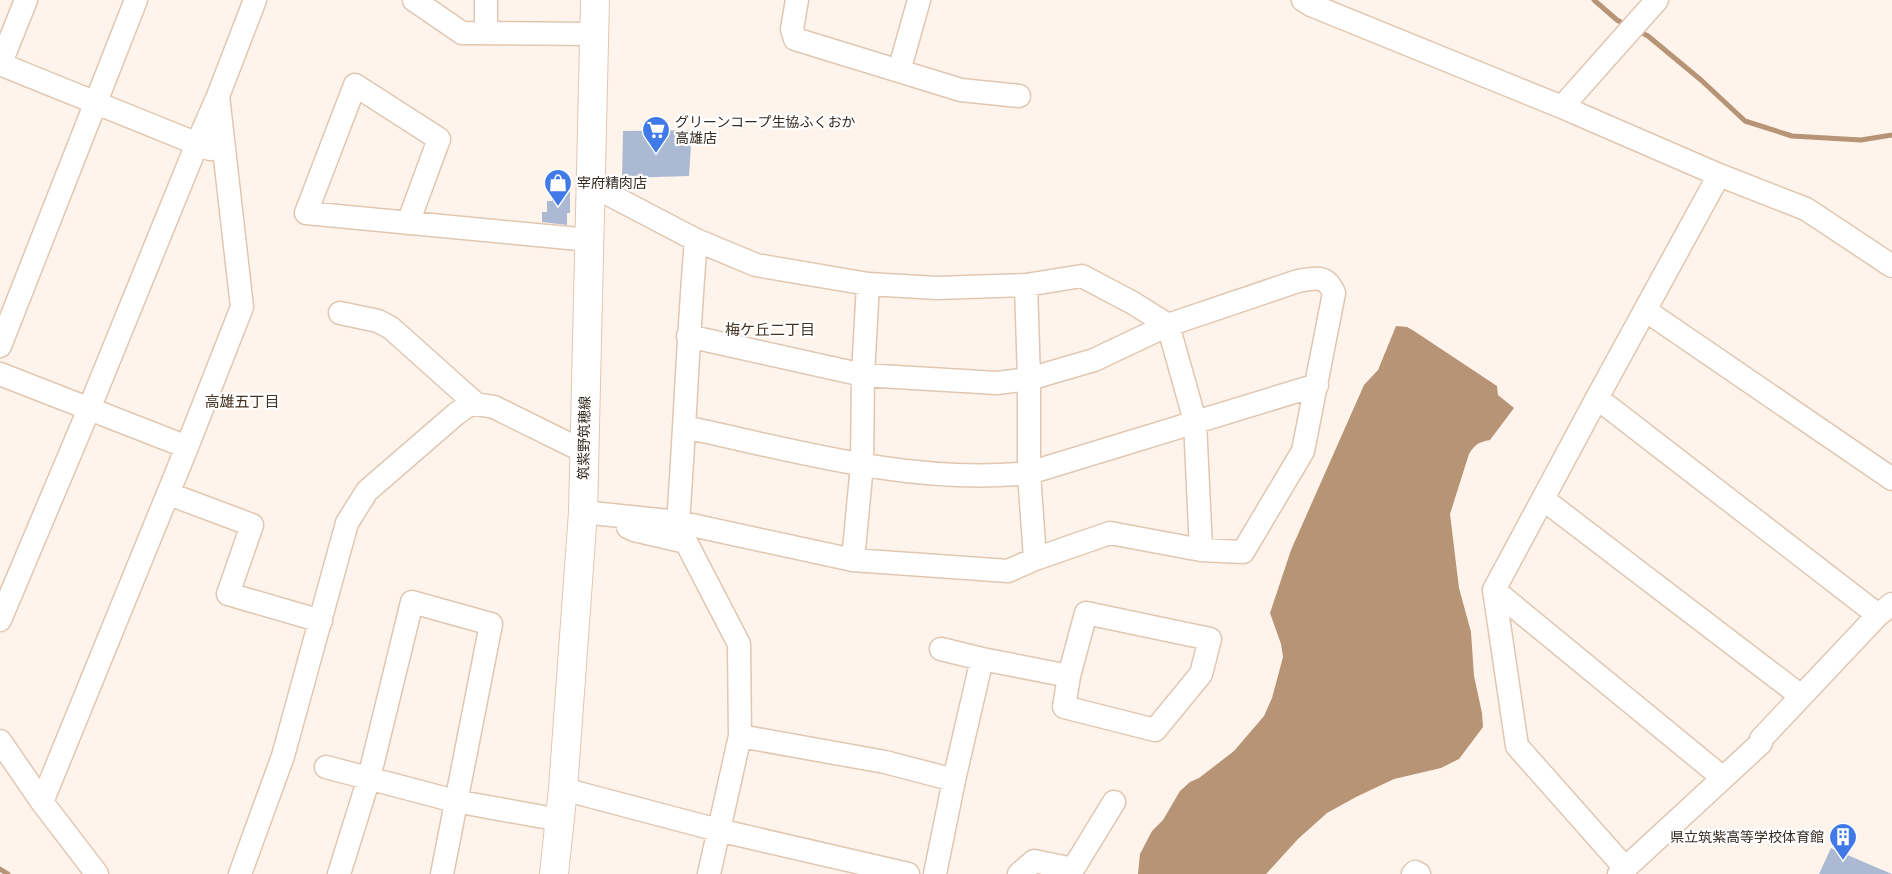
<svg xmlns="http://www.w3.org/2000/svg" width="1892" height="874" font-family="Montserrat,'Noto Sans JP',sans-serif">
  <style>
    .water { fill: #b79476 }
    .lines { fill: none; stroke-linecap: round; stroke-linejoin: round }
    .stream { stroke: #b79476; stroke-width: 5 }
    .building { fill: #abb9d3 }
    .minor-casing { stroke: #e0c7b1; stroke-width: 25 }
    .major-casing { stroke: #e0c7b1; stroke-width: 30 }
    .minor { stroke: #fff; stroke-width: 22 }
    .major { stroke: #fff; stroke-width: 28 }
    .labels { text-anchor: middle; stroke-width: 4.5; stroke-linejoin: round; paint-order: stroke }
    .poi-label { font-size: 14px; fill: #342b22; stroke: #fff; text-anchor: start }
    .street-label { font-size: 14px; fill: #342b22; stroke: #fff }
    .neighbourhood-label { font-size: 15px; fill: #453220; stroke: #fff }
  </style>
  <rect width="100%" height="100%" fill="#fff4eb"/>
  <path class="water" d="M1396,326L1407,327L1414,331L1497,386L1498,395L1514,408L1490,440C1479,442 1475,444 1469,454L1450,514L1459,588L1471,632L1474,676L1482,713L1483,727L1459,759L1441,768L1394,779L1356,797L1327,813L1298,839L1266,874H1138L1140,854L1152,831L1163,820L1180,791L1190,782L1199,778L1234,751L1264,716L1272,698L1283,657L1281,644L1270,613L1291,550L1364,385L1378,370Z"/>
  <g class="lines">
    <path class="stream" d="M1594,0L1617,20L1626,25
      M1638,31L1648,36L1701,80L1745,121L1792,136L1861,140L1892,135
      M0,869L8,874"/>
  </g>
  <path class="building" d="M692,130L689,176L622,178L623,131Z
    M552,192H570V213H567V225L542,222V212H547V201H552Z
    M1831,848L1892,874H1819Z"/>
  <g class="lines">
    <defs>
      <path id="minor" d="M414,0L462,33L595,34
        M797,0L792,29L795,39L961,90L1019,96
        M1303,0L1311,5L1562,107L1719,175L1806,209L1892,266
        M486,32V0
        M0,64L210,149
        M0,65L26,0
        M899,71L919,0
        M1562,107L1657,0
        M591,185L696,240L756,265L868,284L937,288L1026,285L1082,276L1133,303L1168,325L1195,421L1201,550
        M408,223L439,139L355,85L306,213L589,240
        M1026,285L1029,379V473L1035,559
        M1645,310L1892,479
        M340,313L378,321L391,328L476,404
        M0,346L136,0
        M0,374L187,447
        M1597,398L1878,615
        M685,427C796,451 914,485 1029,473L1317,385
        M169,494L252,525L228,594L321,621
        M1543,499L1801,696
        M583,512L678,522L853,560L1008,571L1035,559L1110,533L1201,550L1243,552L1303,451L1334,293C1326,274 1315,278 1298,281L1168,325L1094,360L1029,379L997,383L863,375L688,336
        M678,522C685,428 688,334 696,240
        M628,527L634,530L686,542L739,644L740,736L709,874
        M853,560L862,465L863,375L868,284
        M1494,590L1723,778
        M1086,613L1210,639L1201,674L1155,730L1064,707L1069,676Z
        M0,620L89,409L197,144L218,96L255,0
        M941,649L982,659L1069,676
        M740,736L885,762L954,780L935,874
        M0,741L42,802L97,874
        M326,767L455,801L560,820
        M954,780L982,659
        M563,789L718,830L908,874
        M42,802L187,447L242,307L218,96
        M1626,869L1517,746L1494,590L1597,398L1719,175
        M240,874L283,756L347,523L367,491L456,414L467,406L476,404L494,407L583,451
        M339,874L369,778L412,602L491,624L442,874
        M1019,874L1034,861L1073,869L1114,802
        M1413,874L1415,872L1419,874
        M1619,874L1761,743V739L1878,615L1892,604"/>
      <path id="major" d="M554,874L563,789L583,512L595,0"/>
    </defs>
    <use href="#minor" class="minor-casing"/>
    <use href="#major" class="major-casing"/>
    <use href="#minor" class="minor"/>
    <use href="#major" class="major"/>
  </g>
  <defs>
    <symbol id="supermarket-pin" viewBox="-11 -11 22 30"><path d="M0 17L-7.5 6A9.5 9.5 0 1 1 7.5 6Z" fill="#4179e9" stroke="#fff"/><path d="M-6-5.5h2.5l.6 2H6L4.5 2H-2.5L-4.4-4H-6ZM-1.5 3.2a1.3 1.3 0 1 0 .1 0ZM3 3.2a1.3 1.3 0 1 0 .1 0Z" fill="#fff"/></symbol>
    <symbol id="shop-pin" viewBox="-11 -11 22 30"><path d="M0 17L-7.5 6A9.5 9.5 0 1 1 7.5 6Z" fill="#4179e9" stroke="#fff"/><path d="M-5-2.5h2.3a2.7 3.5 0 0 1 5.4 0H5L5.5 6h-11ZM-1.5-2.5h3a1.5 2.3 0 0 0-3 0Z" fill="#fff"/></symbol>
    <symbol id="building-pin" viewBox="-11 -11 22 30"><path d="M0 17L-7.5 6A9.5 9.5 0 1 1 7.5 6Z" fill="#4179e9" stroke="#fff"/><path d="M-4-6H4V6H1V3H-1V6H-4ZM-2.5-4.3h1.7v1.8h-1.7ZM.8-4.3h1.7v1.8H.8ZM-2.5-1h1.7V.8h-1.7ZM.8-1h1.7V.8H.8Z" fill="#fff"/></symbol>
  </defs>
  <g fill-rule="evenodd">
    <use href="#supermarket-pin" x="640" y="114" width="32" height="43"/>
    <use href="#shop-pin" x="542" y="167" width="32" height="43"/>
    <use href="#building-pin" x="1827" y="821" width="32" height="43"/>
  </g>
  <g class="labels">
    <g class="poi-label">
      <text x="675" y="127">グリーンコープ生協ふくおか<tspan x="675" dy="16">高雄店</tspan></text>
      <text x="577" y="188">宰府精肉店</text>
      <text x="1824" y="842" text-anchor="end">県立筑紫高等学校体育館</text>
    </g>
    <g class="street-label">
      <text transform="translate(584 438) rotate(-89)" y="5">筑紫野筑穂線</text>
    </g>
    <g class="neighbourhood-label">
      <text x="770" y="335">梅ケ丘二丁目</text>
      <text x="242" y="407">高雄五丁目</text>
    </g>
  </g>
</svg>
